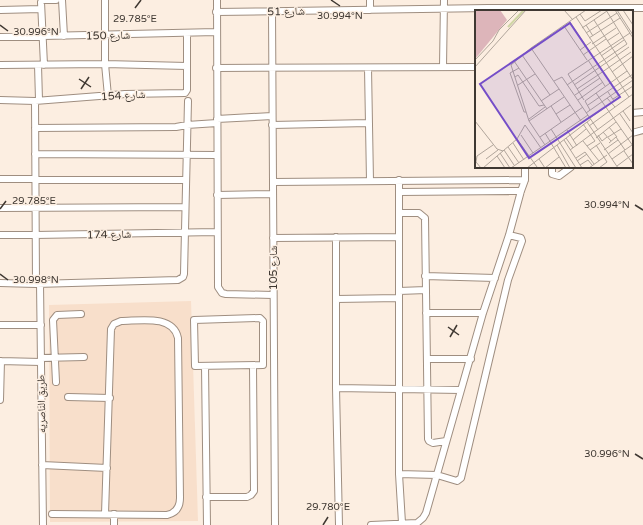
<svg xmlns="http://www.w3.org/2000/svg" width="643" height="525" font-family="'Varela Round','Noto Naskh Arabic',sans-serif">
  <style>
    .built { fill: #f8dfcb }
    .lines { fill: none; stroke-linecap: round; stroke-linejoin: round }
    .minor-casing { stroke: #9f8e80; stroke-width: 8 }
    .minor { stroke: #fff; stroke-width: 6 }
    .ticks { fill: none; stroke: #3f3832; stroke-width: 1.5 }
    .labels { text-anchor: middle; stroke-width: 3; stroke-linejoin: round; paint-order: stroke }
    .street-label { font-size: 11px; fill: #3f3832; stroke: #fceee1 }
    .inset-river { fill: none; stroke: #cfd5a5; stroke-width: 2 }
    .inset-road { fill: none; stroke: #b0a59b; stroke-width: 1 }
    .view { fill: #754ec8; fill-opacity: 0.15; stroke: #754ec8; stroke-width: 2 }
    .inset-edge { fill: none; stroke: #3f3832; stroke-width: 2 }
    .ticks-label { font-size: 10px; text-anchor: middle; fill: #3f3832; stroke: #fceee1; stroke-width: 3; stroke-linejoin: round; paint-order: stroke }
  </style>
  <rect width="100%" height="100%" fill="#fceee1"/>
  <path class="built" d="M191,301L198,521L50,522L49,305Z"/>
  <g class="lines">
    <defs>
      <path id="minor" d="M62,0L64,36
        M105,0V64L108,96
        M217,0L218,287L222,293L226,294L273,295
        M0,10L41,9
        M370,10V0
        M272,11L275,525
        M216,12L488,8H643
        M0,37L216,32
        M0,65L105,64L187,66
        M38,65L39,100
        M44,65L41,2L43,0H56
        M443,67L444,0
        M216,68L476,67
        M368,68L370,181
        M0,100L35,101L125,94L185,93L187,90V33
        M35,101L36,284
        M632,113L643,112
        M217,119L272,116
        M272,125L369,123
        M35,128L176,127L187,125L217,123
        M632,133L643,130
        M35,154L217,155
        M552,167V174L559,176L571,167
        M0,179H36
        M36,180H186
        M399,180V474L402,523
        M273,182L525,180
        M399,192L521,191
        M217,195L273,194
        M0,208L185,207
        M399,213H419L425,218L428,439L429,441L433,443L446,441
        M0,235H35L217,232
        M336,237V388L339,525
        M273,238L399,237
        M425,276L495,278
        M0,283L36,284L178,280L183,277L184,274L188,101
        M40,283L43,525
        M399,291L426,290
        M336,299L399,298
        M426,313H483
        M260,318L263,321V365L195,366L194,320Z
        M0,325H41
        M41,358L84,357
        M427,359H471
        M0,361L41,362
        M205,366L207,525
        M56,382L53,320L57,315L81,314
        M336,388L461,390
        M68,397L110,398
        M0,400L1,361
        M42,465L107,468
        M399,474L437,475L457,481L461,478L508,280L522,241L521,238L509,235
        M206,497H247L251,495L254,491L253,366
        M52,514L167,515C176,513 180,507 180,498L178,338C173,314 139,321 121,321L114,324L111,329L105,514
        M114,525V514
        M371,525L417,523L423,518L426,513L483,313L509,235L521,191L525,180V167"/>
    </defs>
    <use href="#minor" class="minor-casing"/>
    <use href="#minor" class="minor"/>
  </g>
  <path class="ticks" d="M331,0L340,6M135,8L141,0M0,25L8,31M79,79L91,87M81,89L89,77M635,205L643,210M0,209L6,201M0,274L8,280M448,327L459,335M450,337L457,325M635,454L643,459M323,525L328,517"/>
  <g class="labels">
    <g class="street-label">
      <text transform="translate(286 11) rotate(-1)" y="4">شارع 51</text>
      <text transform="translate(108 35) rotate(-1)" y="4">شارع 150</text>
      <text transform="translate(123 95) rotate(-3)" y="4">شارع 154</text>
      <text transform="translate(109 234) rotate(-1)" y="4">شارع 174</text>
      <text transform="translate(273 268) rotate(-90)" y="4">شارع 105</text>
      <text transform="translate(41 404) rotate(-91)" y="4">طريق الناصريه</text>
    </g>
  </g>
  <g transform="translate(475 10)">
    <rect width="158" height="158" fill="#fceee1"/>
    <path d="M0,0H25L32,10L0,49Z" fill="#ddb5ba"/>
    <path class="inset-river" d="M33,17L49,0"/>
    <path class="inset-road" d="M89,0L98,10M131,0L152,34M140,0L158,28M142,0L158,25M148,0L158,15M105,4L110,11L127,0M101,7L154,87M119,10L158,70M95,12L111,36M111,15L118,26M89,16L112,50M107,18L132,1M111,23L142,3M114,28L145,8M132,31L144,23M117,34L141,18M56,38L36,55L54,111L70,135M105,40L116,32M47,45L75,85M108,45L131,29M126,46L149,30M0,50L18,31L24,20L44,0M113,50L130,76M39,51L72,99M0,57L51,0M44,58L35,63L49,102H51M137,62L158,46M123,65L156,42M40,67L43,65L64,96L69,95M79,71L87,67L123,120M43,75L60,64M92,75L152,34M99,75L154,37M102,79L123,65M121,83L158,136M100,85L125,68M132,88L140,97M138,89L158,76M103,90L128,72M109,90L93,64L155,23M66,91L84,79M113,95L158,64M76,96L86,112M115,100L110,91L152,61M148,101L155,111M111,103L158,70M81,104L95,95M145,104L158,123M115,108L139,91L133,82M54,109L70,97M0,111L22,139L28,141M54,111L89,87M106,111L56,38L111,0M112,112L143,158M108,114L120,131L112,136M114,116L158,84M134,117L142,127M76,119L101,158M92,120L102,136M128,122L136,131M70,123L91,158M46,125L58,143M123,125L127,131L132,127M65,127L108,97M133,127L146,119M91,128L98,138M121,128L141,112M42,129L62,157M89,130L107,158M98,130L111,119M108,131L124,151M38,133L49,150M134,133L141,127L150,140M82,135L95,158M121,135L132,152L124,158M33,137L44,153M29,140L39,155M95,140L156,95M115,140L125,133M129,140L143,130M149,141L158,154M25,143L35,158M133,144L158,125M22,146L30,158M101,148L110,142L119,154M11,149L23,140M64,149L70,158L84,147M137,149L157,135M102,151L112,144M105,155L113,150L117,155M142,156L158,144M6,158L1,152L2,146L18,135M8,158L42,129L50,115L66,138M36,158L113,105M52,158L116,109M114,158L132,145"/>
    <path class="view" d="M95,13L145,87L54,148L5,74Z"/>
    <rect width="158" height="158" class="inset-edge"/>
  </g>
  <g class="ticks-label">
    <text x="340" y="19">30.994°N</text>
    <text x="135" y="22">29.785°E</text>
    <text x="36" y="35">30.996°N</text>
    <text x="34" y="204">29.785°E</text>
    <text x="607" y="208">30.994°N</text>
    <text x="36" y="283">30.998°N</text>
    <text x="607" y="457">30.996°N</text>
    <text x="328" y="510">29.780°E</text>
  </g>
</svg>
